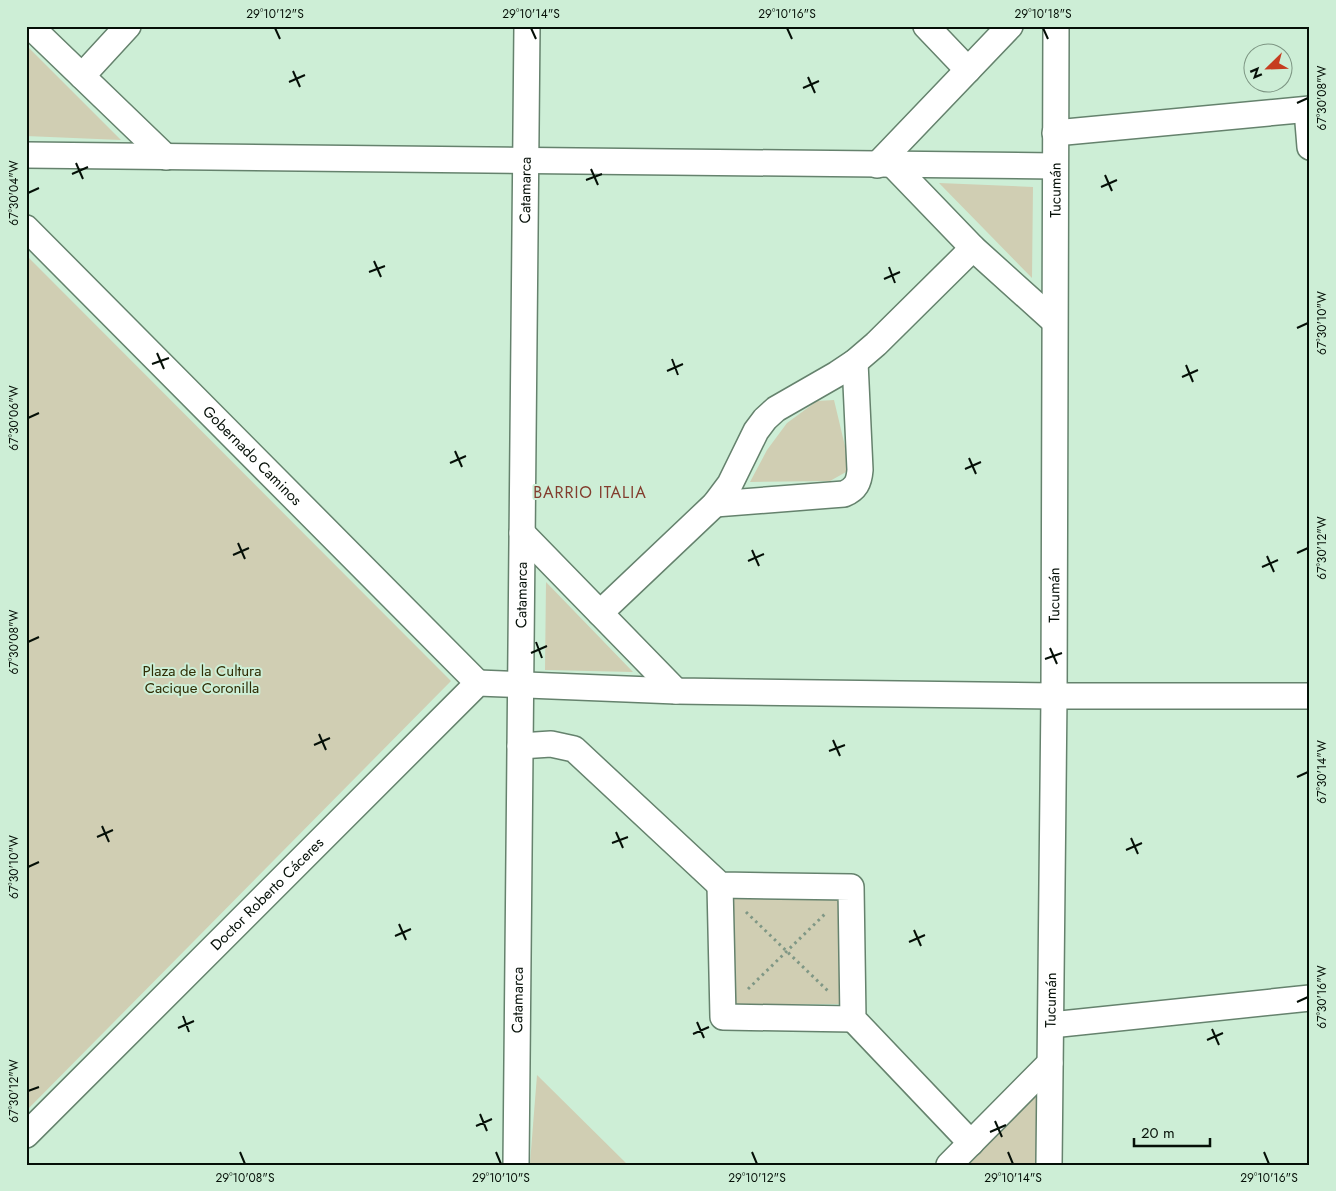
<svg xmlns="http://www.w3.org/2000/svg" width="1336" height="1191" font-family="Jost,sans-serif">
  <style>
    .green { fill: #d0ceb3 }
    .lines { fill: none; stroke-linecap: round; stroke-linejoin: round }
    .minor-casing { stroke: #65826d; stroke-width: 28 }
    .path { stroke: #7f9785; stroke-width: 3; stroke-dasharray: 2.5 4; stroke-linecap: butt }
    .minor { stroke: #fff; stroke-width: 25 }
    .ticks { fill: none; stroke: #050f07; stroke-width: 2 }
    .labels { text-anchor: middle; stroke-width: 4; stroke-linejoin: round; paint-order: stroke }
    .street-label { font-size: 15px; fill: #050f07; stroke: #cdeed6 }
    .park-label { font-size: 15px; fill: #2f2c04; stroke: #cdeed6 }
    .neighbourhood-label { font-size: 16px; letter-spacing: 1px; fill: #833d2e; stroke: #cdeed6 }
    .neatline { fill: none; stroke: #050f07; stroke-width: 2 }
    .ticks-label { font-size: 12px; text-anchor: middle; fill: #050f07 }
  </style>
  <rect width="100%" height="100%" fill="#cdeed6"/>
  <path class="green" d="M26,45L121,140L26,136Z
    M939,183L1033,187L1032,278Z
    M26,255L451,681L26,1111Z
    M834,400L849,463L846,472L830,481L750,482L767,450L787,423L817,401Z
    M546,582L633,672L545,670Z
    M840,898L841,1004H733L732,899Z
    M537,1075L628,1165H531L530,1163Z
    M1041,1091L1039,1165H964Z"/>
  <g class="lines">
    <defs>
      <g id="minor">
        <path d="M30,26L166,157"/>
        <path d="M926,26L968,70"/>
        <path d="M82,76L128,26"/>
        <path d="M1307,110L1310,147"/>
        <path d="M1055,133L1310,109"/>
        <path d="M26,155L1055,166"/>
        <path d="M877,165L1010,26"/>
        <path d="M893,165L973,248L1054,321"/>
        <path id="s1" d="M26,228L478,683"/>
        <path d="M715,504L844,494C856,489 859,482 860,470L855,362"/>
        <path d="M522,533L676,691"/>
        <path d="M600,613L715,504L730,484L756,431L765,419L776,409L837,374L855,362L876,344L973,248"/>
        <path d="M520,746L551,744L574,749L720,885L851,887L853,1019L971,1143"/>
        <path d="M720,885L723,1017L853,1019"/>
        <path d="M1051,1025L1310,998"/>
        <path id="s2" d="M26,1135L478,683L676,691L1054,696H1310"/>
        <path id="s3" d="M516,1165L527,26"/>
        <path d="M949,1165L1050,1063"/>
        <path id="s4" d="M1049,1165L1054,696L1056,26"/>
      </g>
    </defs>
    <use href="#minor" class="minor-casing"/>
    <path class="path" d="M746,912L828,991
      M748,989L826,913"/>
    <use href="#minor" class="minor"/>
  </g>
  <path class="ticks" d="M275,28L280,39M531,28L536,39M787,28L792,39M1043,28L1048,39M293,71L300,87M808,77L815,93M289,82L305,75M803,88L819,81M1297,103L1308,98M76,163L83,179M591,169L598,185M72,174L88,167M1105,175L1112,191M586,180L602,174M1101,187L1117,180M28,193L39,188M374,261L381,277M889,267L895,283M369,272L385,266M884,279L900,272M1297,328L1308,323M157,353L164,369M672,359L678,375M152,364L169,358M1186,365L1193,382M667,371L683,364M1182,377L1198,370M28,418L39,413M455,451L462,467M969,458L976,474M450,463L466,456M965,469L981,462M238,543L245,559M752,550L759,566M1297,553L1308,548M233,555L249,548M1267,556L1274,572M748,561L764,554M1262,567L1278,560M28,642L39,637M536,642L542,658M1050,648L1057,664M531,653L547,646M1045,659L1062,653M319,734L326,750M833,740L840,756M314,745L330,738M829,751L845,745M1297,777L1308,772M102,826L109,842M616,832L623,848M97,837L113,830M1131,838L1138,854M612,843L628,837M1126,850L1142,843M28,867L39,862M399,924L406,940M914,930L921,946M395,936L411,929M909,942L925,935M1297,1002L1308,997M183,1016L189,1032M697,1022L704,1038M178,1028L194,1021M1212,1029L1219,1045M693,1034L709,1027M1207,1040L1223,1033M28,1091L39,1087M480,1114L487,1131M995,1121L1002,1137M476,1126L492,1119M990,1132L1006,1125M240,1152L245,1164M496,1152L501,1164M752,1152L757,1164M1008,1152L1013,1164M1264,1152L1269,1164"/>
  <g class="labels">
    <g class="street-label">
      <text dy="5" stroke="none"><textPath href="#s3" startOffset="975">Catamarca</textPath></text>
      <text dy="5" stroke="none"><textPath href="#s4" startOffset="975">Tucumán</textPath></text>
      <text dy="5" stroke="none"><textPath href="#s1" startOffset="321">Gobernado Caminos</textPath></text>
      <text dy="5" stroke="none"><textPath href="#s3" startOffset="570">Catamarca</textPath></text>
      <text dy="5" stroke="none"><textPath href="#s4" startOffset="570">Tucumán</textPath></text>
      <text dy="5" stroke="none"><textPath href="#s2" startOffset="341">Doctor Roberto Cáceres</textPath></text>
      <text dy="5" stroke="none"><textPath href="#s3" startOffset="165">Catamarca</textPath></text>
      <text dy="5" stroke="none"><textPath href="#s4" startOffset="165">Tucumán</textPath></text>
    </g>
    <g class="park-label">
      <text x="202" y="676">Plaza de la Cultura<tspan x="202" dy="17">Cacique Coronilla</tspan></text>
    </g>
    <g class="neighbourhood-label">
      <text x="590" y="498">BARRIO ITALIA</text>
    </g>
  </g>
  <rect width="1336" height="1191" fill="none" stroke="#cdeed6" stroke-width="55"/>
  <g transform="translate(1268 68) rotate(247)"><circle r="24" fill="#cdeed6" stroke="#7d9583"/>
  <path d="M0-4L9 19L0 12L-9 19Z" fill="#c63c1f"/>
  <text y="-8" font-size="14" font-weight="bold" text-anchor="middle" fill="#050f07">N</text>
  </g>
  <path d="M1134 1138v8h76v-8" fill="none" stroke="#050f07" stroke-width="2.5"/>
  <text x="1141" y="1138" font-size="15" fill="#050f07" stroke="#cdeed6" stroke-width="4" paint-order="stroke">20 m</text>
  <rect x="28" y="28" width="1280" height="1136" class="neatline"/>
  <g class="ticks-label">
    <text x="275" y="18">29°10'12"S</text>
    <text x="531" y="18">29°10'14"S</text>
    <text x="787" y="18">29°10'16"S</text>
    <text x="1043" y="18">29°10'18"S</text>
    <text transform="translate(1322 98) rotate(-90)" y="4">67°30'08"W</text>
    <text transform="translate(14 193) rotate(-90)" y="4">67°30'04"W</text>
    <text transform="translate(1322 323) rotate(-90)" y="4">67°30'10"W</text>
    <text transform="translate(14 418) rotate(-90)" y="4">67°30'06"W</text>
    <text transform="translate(1322 548) rotate(-90)" y="4">67°30'12"W</text>
    <text transform="translate(14 642) rotate(-90)" y="4">67°30'08"W</text>
    <text transform="translate(1322 772) rotate(-90)" y="4">67°30'14"W</text>
    <text transform="translate(14 867) rotate(-90)" y="4">67°30'10"W</text>
    <text transform="translate(1322 997) rotate(-90)" y="4">67°30'16"W</text>
    <text transform="translate(14 1091) rotate(-90)" y="4">67°30'12"W</text>
    <text x="245" y="1182">29°10'08"S</text>
    <text x="501" y="1182">29°10'10"S</text>
    <text x="757" y="1182">29°10'12"S</text>
    <text x="1013" y="1182">29°10'14"S</text>
    <text x="1269" y="1182">29°10'16"S</text>
  </g>
</svg>
